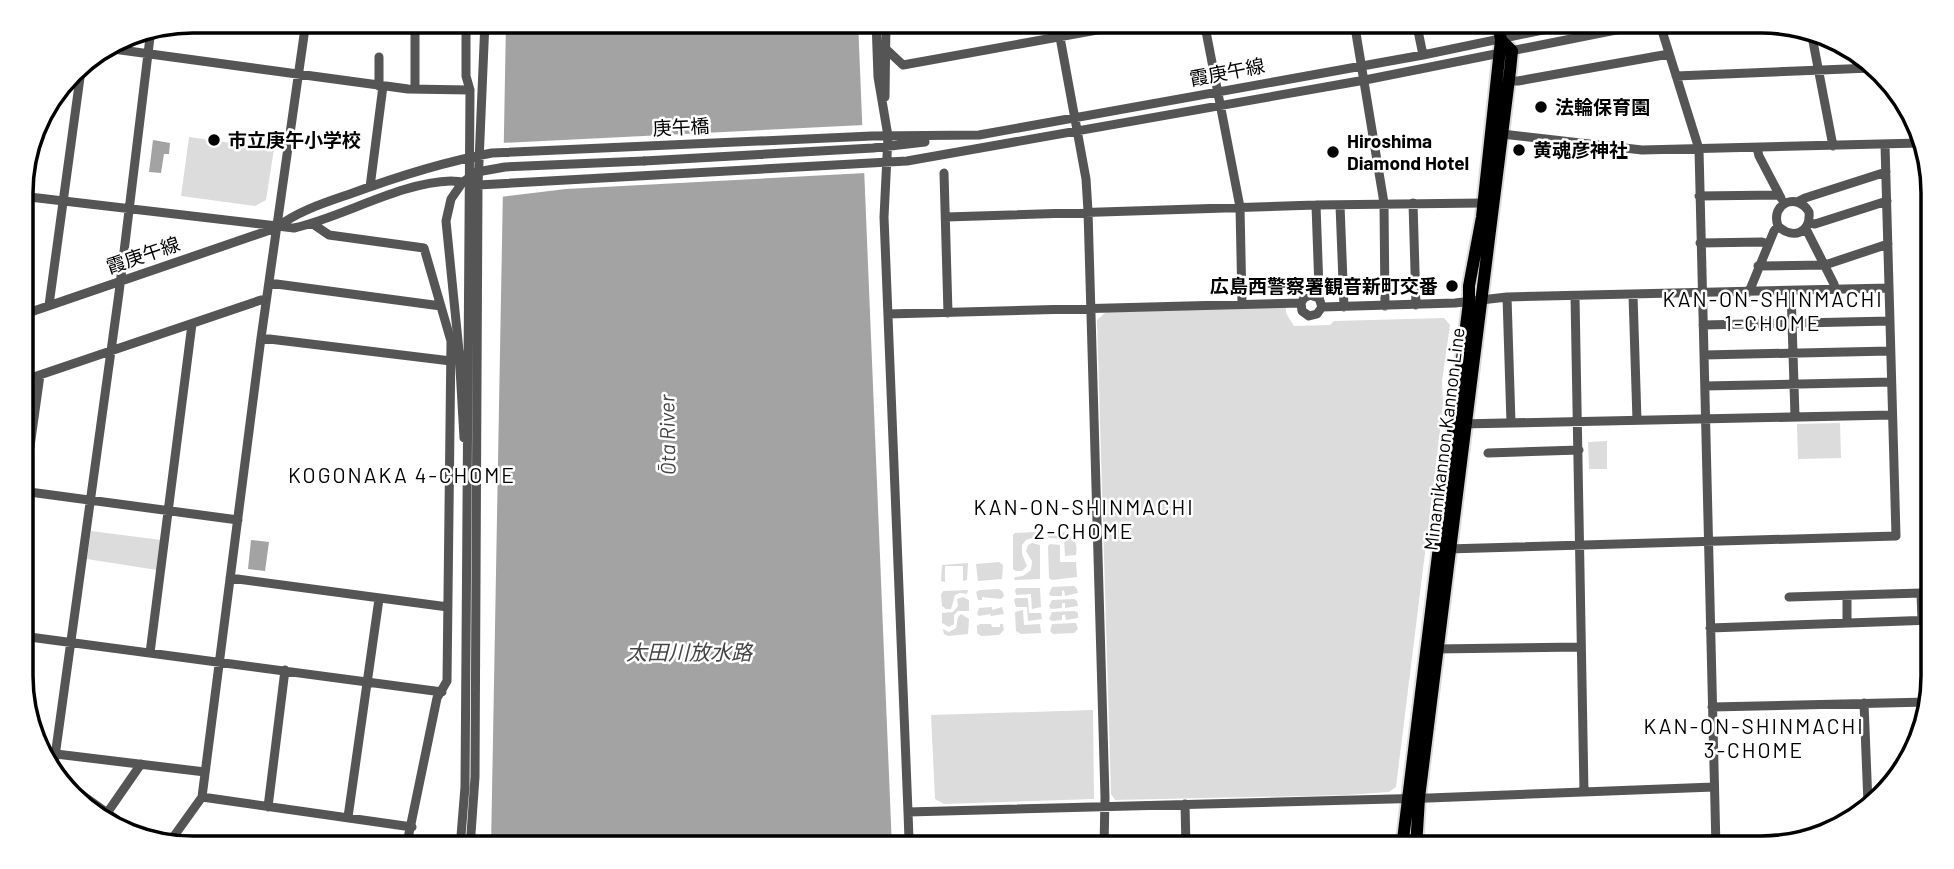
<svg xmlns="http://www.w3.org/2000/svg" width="1954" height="869" font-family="Barlow,'Noto Sans JP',sans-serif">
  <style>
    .green { fill: #dcdcdc }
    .water { fill: #a3a3a3 }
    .pier { fill: #fff }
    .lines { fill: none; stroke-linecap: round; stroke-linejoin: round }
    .major-casing { stroke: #dbdbdb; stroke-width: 16 }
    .minor { stroke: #555; stroke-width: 9 }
    .major { stroke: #000; stroke-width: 12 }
    .minor-bridge { stroke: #555; stroke-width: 9 }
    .poi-dot { fill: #000; stroke: #fff; stroke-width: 2.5 }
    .labels { text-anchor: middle; stroke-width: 5; stroke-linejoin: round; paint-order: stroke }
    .street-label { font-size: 19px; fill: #000; stroke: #fff }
    .poi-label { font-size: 19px; font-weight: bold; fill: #000; stroke: #fff; text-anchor: start }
    .neighbourhood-label { font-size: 21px; letter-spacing: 2px; fill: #000; stroke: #fff }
    .water-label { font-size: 21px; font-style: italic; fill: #444; stroke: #fff }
    .rim { fill: none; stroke: #000; stroke-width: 3.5 }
  </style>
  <rect width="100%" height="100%" fill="#fff"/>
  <path class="green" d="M189,137L274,149L266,200L255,206L181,196Z
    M1286,307V313L1294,326L1330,325L1334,321L1444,318L1450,325L1442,381L1443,403L1438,448L1396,787L1389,792L1346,795L1115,800L1111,794L1097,320L1106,312Z
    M1840,423L1841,458L1798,459L1797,424Z
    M1607,441V469H1589L1588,442Z
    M91,531L161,540L157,570L87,559Z
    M1051,531C1068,531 1079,536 1076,555L1065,556L1064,539L1049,538L1047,535Z
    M1036,532L1039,536L1026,540L1022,545V554L1027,566L1022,571H1016L1013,569V535L1015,533Z
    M1032,543L1040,545V579L1014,580L1015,577L1023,576L1031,570L1032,561L1026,551L1028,545Z
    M1050,544L1060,545V562H1076L1077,577L1052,580L1049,578L1048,546Z
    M999,562L1003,565L1002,579L978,581L976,564Z
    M968,563L967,580L963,581V566H945V582L941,581L942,565Z
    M1074,586L1077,589L1078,593L1065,596L1064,590L1062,591V596H1051L1049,594L1052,587Z
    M1017,588H1040L1041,607L1032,609L1031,594L1016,595L1015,590Z
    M999,589L1003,592L1004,596L1001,599L982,597V600H978L976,592L980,590Z
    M968,590L967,594L960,593L955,595L951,609H946L942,606L941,595L943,591Z
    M963,597L969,600V611H958L954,615V624L949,627L942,623V613L953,612L958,606L957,599Z
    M1016,598H1028L1029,613H1041L1042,619L1028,621L1027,607H1016L1014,600Z
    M1074,599L1077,601L1078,606L1065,608V603H1062V608L1051,609L1049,606L1052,600Z
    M992,607V610L1002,607L1004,614L991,616L990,614L979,616L977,614L979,608Z
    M1023,610L1024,625L1040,624L1041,633L1021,634L1016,631L1015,612Z
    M1075,611L1078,613V618L1066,620L1065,615H1062V620L1052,621L1049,619L1052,612Z
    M961,614L969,619L968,634L948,636L944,634L943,629L949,632L956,628L958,617Z
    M1076,623L1078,629L1074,633L1053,634L1050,631L1052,624Z
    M980,624H991L992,627H1000V624H1003L1004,630L999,635L981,636L977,633V626Z
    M1093,710L1094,799L944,804L935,799L931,715Z"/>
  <path class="water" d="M506,21H858L892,848H491Z
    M153,140L170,143L169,154H164L161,173L149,172Z
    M251,540L269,542L265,571L248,569Z"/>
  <path class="pier" d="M864,125L866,173L566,189L500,197L501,143Z"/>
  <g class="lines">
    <defs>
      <path id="major" d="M1402,848L1469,302V286L1482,217L1501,40L1498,21
        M1416,848L1419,798L1510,71L1512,51L1501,40"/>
    </defs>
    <use href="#major" class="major-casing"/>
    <path class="minor" d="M316,21L359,27H415
      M876,21L878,77L888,136L884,217L908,812L1429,798L1714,787
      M1057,21L1086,179L1088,211L1105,797L1104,848
      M1204,21L1240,207L1242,304
      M1354,21L1384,203L1385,306
      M1416,21L1423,55
      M1659,21L1699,149L1716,848
      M1811,31L1833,146
      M106,48L408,89L470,90L466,76V21
      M887,50L903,65L1147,21
      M1676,76L1871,68
      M1509,81H1518L1669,54
      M379,86V57
      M415,89V21
      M885,97L886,21
      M1502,134L1642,150L1920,143
      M1757,148L1759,156L1781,198
      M644,161L873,148L925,142
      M944,173L948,313
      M370,187L383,86
      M21,196L294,228C343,217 401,182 451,181C460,181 470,184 478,185L907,161L1365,80L1661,21
      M1699,196L1779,195
      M1799,201L1805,198L1886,172
      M1413,203L1416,305
      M1340,205L1344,307
      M946,217L1316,205L1483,203
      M1809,223L1815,224L1887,201
      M313,224L329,235L424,248L451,341L447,681L437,698L406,848
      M1806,229L1834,284L1835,290
      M1700,243L1762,242L1768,244
      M1758,266L1825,265L1888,244
      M269,283L441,306
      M1791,291L1795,416
      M1749,292L1774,231L1778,226C1770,203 1797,192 1809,212C1811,233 1793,240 1778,226
      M1633,295L1637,420
      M1316,296L1319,289L1316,205
      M1575,296L1584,792
      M1507,297L1511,423
      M49,305L82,63
      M1322,307L1455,303L1507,297L1889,288
      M888,314L1301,303L1304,298L1310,295L1319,298L1322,307L1317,314L1309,316L1302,311L1301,303
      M22,315L276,228C298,211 324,203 350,194C396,177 443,162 492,153L872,136L979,135L1423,55L1586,21
      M1703,325L1890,321
      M261,338L451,361
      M459,351L464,438
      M1704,355L1890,351
      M22,381L261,300L266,301
      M1705,386L1891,382
      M1460,424L1892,415
      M1488,453L1579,450
      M22,491L238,520
      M22,503L40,375
      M1447,549L1896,536L1885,145
      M230,578L448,607
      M1847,596V623
      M1789,597L1921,593L1922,621
      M1710,628L1933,620
      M22,636L442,692
      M1435,649L1581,647
      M150,653L192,324
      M1864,703L1868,804
      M1712,707L1928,702
      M56,754L205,772
      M53,771L119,293L151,29
      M55,776L141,837
      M202,797L412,827
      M1185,804L1186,848
      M268,807L285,670
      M908,812L909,840L916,848
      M105,816L141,764
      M348,817L379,599
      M169,843L202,797L261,338L306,21
      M460,848L465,787L470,90
      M470,848L475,777L478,185L485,21"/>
    <use href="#major" class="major"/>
    <path class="minor-bridge" d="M459,351L446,221L451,199L462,183L477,172L505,167L644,161"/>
  </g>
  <g class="poi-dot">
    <circle cx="1541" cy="107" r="7"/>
    <circle cx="214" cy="140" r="7"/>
    <circle cx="1519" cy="150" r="7"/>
    <circle cx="1333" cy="152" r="7"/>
    <circle cx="1452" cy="286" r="7"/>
  </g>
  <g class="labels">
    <g class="street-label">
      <text transform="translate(1227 72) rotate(-11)" y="7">霞庚午線</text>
      <text transform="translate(681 127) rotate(-3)" y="7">庚午橋</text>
      <text transform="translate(143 255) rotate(-19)" y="7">霞庚午線</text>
      <text transform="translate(1444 439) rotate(-83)" y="7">Minamikannon Kannon Line</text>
    </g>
    <g class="poi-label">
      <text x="1555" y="114">法輪保育園</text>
      <text x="228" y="147">市立庚午小学校</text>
      <text x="1347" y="148">Hiroshima<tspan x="1347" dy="22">Diamond Hotel</tspan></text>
      <text x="1533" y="157">黄魂彦神社</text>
      <text x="1438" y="293" text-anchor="end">広島西警察署観音新町交番</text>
    </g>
    <g class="neighbourhood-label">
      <text x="1773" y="307">KAN-ON-SHINMACHI<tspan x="1773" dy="24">1-CHOME</tspan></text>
      <text x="402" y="483">KOGONAKA 4-CHOME</text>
      <text x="1084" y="515">KAN-ON-SHINMACHI<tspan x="1084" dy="24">2-CHOME</tspan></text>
      <text x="1754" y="734">KAN-ON-SHINMACHI<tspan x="1754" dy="24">3-CHOME</tspan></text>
    </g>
    <g class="water-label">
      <text transform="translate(668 435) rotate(-91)" y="7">Ōta River</text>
      <text x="689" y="660">太田川放水路</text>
    </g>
  </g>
  <path d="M0 0H1954V869H0ZM193 33H1761A160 160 0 0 1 1921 193V676A160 160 0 0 1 1761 836H193A160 160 0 0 1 33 676V193A160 160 0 0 1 193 33Z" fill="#fff" fill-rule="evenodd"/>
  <path class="rim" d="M193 33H1761A160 160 0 0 1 1921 193V676A160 160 0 0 1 1761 836H193A160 160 0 0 1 33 676V193A160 160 0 0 1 193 33Z"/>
</svg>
